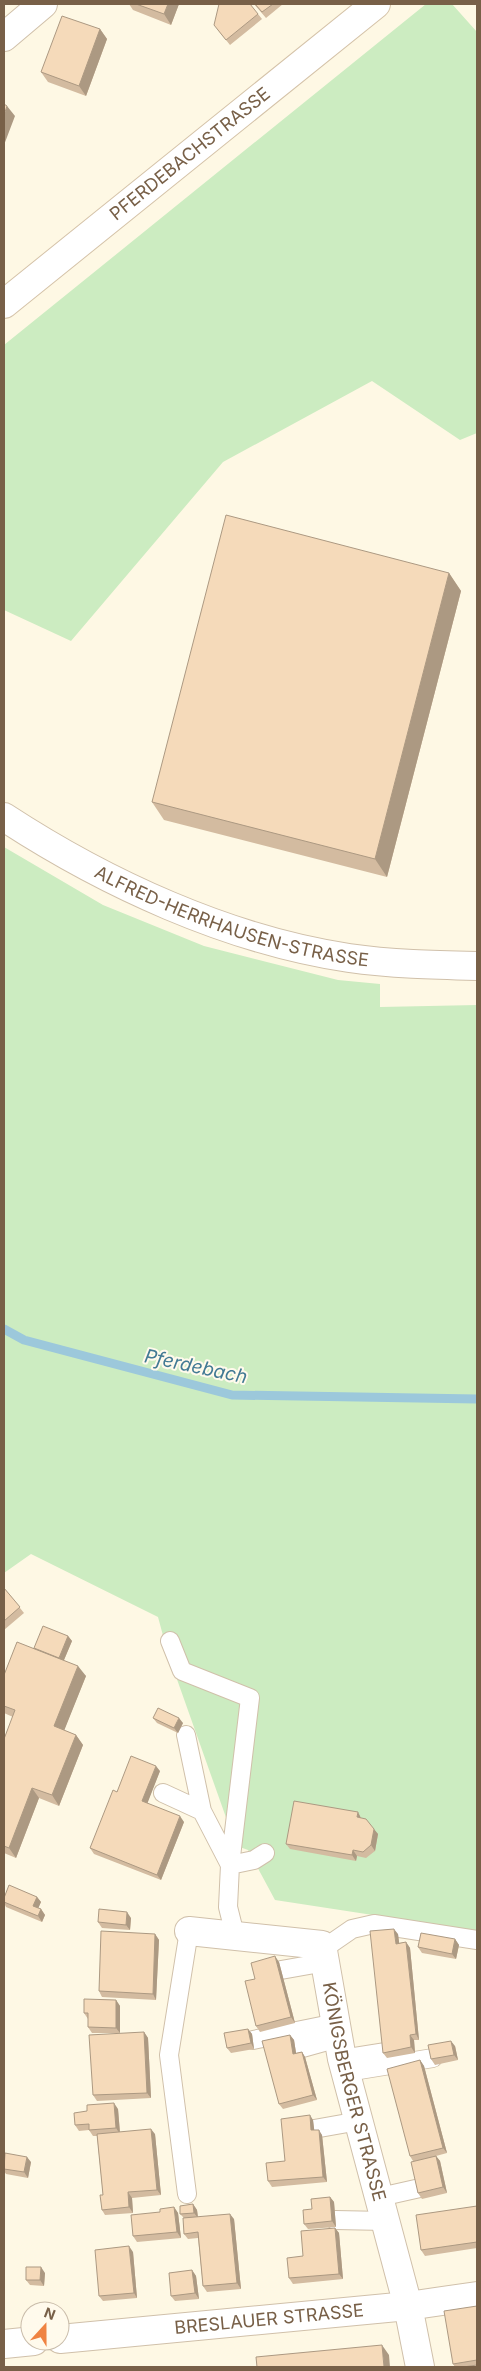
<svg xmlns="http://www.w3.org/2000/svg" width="481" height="2371" font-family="Inter,sans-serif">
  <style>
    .green { fill: #ccecc1 }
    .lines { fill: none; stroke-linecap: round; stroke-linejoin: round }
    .stream { stroke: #9cc8db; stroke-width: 9 }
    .lane-casing { stroke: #d0c0aa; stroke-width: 20 }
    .street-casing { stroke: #d0c0aa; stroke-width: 30 }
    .secondary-casing { stroke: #d5c3a9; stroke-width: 30 }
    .lane { stroke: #fff; stroke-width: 18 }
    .street { stroke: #fff; stroke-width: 28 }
    .secondary { stroke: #fff; stroke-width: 28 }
    .wall { fill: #d3bba0 }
    .shaded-wall { fill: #ac9982 }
    .building { fill: #f5daba; stroke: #ac9982 }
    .labels { text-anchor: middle; stroke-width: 4; stroke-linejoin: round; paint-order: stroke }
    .street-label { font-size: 18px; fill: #786048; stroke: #fffaec }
    .water-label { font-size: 19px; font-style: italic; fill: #427a94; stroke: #fffaec }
  </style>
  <rect width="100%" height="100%" fill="#fef8e4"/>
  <path class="green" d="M426,4H452L477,32V433L460,440L372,381L223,462L71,641L4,610V345Z
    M4,847L103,905L204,946L338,980L380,984V1007L477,1005V1931L275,1900L248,1850L237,1846L234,1840L168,1654L158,1617L31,1554L4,1573Z"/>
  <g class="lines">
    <path class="stream" d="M4,1329L24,1340L232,1395L477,1399"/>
    <defs>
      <path id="lane" d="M170,1641L182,1671L250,1698L230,1865
        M186,1735L202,1811
        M163,1793L202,1811L230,1865
        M235,1935L228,1907L230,1865L254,1860L265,1853
        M323,1949L352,1929L374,1924L477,1940
        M281,1970L326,1962
        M253,2040L336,2023
        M295,2050L338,2038
        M342,2059L386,2052
        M347,2072L433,2058
        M314,2129L359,2121
        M187,2194L169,2055L189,1931
        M380,2197L420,2188
        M335,2220L386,2221"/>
      <g id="street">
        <path d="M4,37L43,4"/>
        <path id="s1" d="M4,817C105,883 228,940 349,958C391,964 434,965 477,966"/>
        <path id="s2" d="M189,1931L322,1945L342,2059L408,2306L420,2367"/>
        <path id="s3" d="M60,2339L408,2306L477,2296"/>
        <path d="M4,2344L34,2341"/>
      </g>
      <g id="secondary">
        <path id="s4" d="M4,304L376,4"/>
      </g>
    </defs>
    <use href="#lane" class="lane-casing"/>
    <use href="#street" class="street-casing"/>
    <use href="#secondary" class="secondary-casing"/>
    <use href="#lane" class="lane"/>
    <use href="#street" class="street"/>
    <use href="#secondary" class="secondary"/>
  </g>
  <path class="wall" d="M129,4H179L171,25L133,10Z
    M254,4H283L266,18Z
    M258,14L262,19L230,45L218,30Z
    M100,29L107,39L86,96L48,82L41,72Z
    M449,573L461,591L387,877L164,820L152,802Z
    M4,1588L24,1613L4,1630Z
    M68,1636L72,1641L64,1660L86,1676L64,1730L76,1735L83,1745L59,1806L39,1798L16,1858L4,1853V1739L13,1717L4,1713V1675L34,1648Z
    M153,1718L183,1723L178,1733L157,1723Z
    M160,1771L147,1803L184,1822L161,1880L94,1854L90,1848L117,1792Z
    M361,1818L378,1834L375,1851L366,1858L357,1856L356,1861L290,1849L286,1844Z
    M37,1897L41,1902L38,1908L41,1909L45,1915L42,1922L6,1907L4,1903V1902Z
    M131,1918L130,1930L102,1928L98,1922Z
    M155,1934L159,1940L156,2000L102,1997L99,1991Z
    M398,1934L399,1943L406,1942L410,1948L419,2040H414L415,2053L387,2058L383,2053Z
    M455,1939L459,1945L456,1959L422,1953L418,1947Z
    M279,1962L295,2023L260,2032L256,2026Z
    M116,2000L120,2006V2033H92L88,2027V2019L84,2013Z
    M248,2029L252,2034L254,2049L231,2053L227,2048Z
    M144,2032L148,2038L151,2098L97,2101L93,2095Z
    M290,2035L294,2040L296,2053L302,2052L305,2057L317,2100L283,2109L279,2104Z
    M455,2046L458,2060L435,2065L431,2059Z
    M420,2060L424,2066L447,2153L436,2156L440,2161L447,2193L422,2199L418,2193L413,2161L410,2156Z
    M118,2109L120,2132L155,2134L161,2195L132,2198L133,2213L105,2215L102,2210L103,2195L97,2136H93L89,2130L79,2131L75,2125Z
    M313,2120L314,2130L322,2135L327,2182L272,2187L268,2181L285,2161Z
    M31,2162L28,2178L6,2174L4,2171V2169Z
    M330,2197L334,2202L336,2227L308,2229L304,2224L312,2209Z
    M193,2204L197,2210L198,2217L234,2219L241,2289L207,2292L203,2286L198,2238L188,2239L184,2234V2218L180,2214Z
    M477,2206V2248L425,2256L421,2250Z
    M174,2207L178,2213L181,2238L137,2242L133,2236L160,2212Z
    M335,2228L339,2233L343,2279L293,2284L289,2278L303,2256Z
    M133,2252L137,2298L103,2301L99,2296Z
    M192,2270L196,2276L199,2299L175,2301L171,2296Z
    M45,2273L44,2286L30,2285L26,2280Z
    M477,2306V2367H455L453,2364Z"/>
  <path class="shaded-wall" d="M168,4H179L171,25L164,14Z
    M100,29L107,39L86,96L79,86Z
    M7,106L15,116L4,145V115Z
    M449,573L461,591L387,877L375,859Z
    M68,1636L72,1641L61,1667L58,1661Z
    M78,1666L86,1676L62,1736L54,1726Z
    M179,1718L183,1723L178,1733L174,1728Z
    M76,1735L83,1745L59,1806L52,1795Z
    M156,1766L160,1771L146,1807L142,1801Z
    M32,1788L39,1798L16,1858L9,1848Z
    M358,1812L361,1818L357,1817Z
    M180,1816L184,1822L161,1880L157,1875Z
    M374,1829L378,1834L375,1851L371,1845Z
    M353,1850L357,1856L356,1861L352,1855Z
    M37,1897L41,1902L37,1911L33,1906Z
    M41,1909L45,1915L42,1922L38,1916Z
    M127,1912L131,1918L130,1930L126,1925Z
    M394,1929L398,1934L400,1949L396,1944Z
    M155,1934L159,1940L156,2000L153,1994Z
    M455,1939L459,1945L456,1959L452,1954Z
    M406,1942L410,1948L419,2040L416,2034Z
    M275,1956L279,1962L295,2023L291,2017Z
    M116,2000L120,2006V2033L116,2028Z
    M248,2029L252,2034L254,2049L251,2043Z
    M144,2032L148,2038L151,2098L147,2093Z
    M290,2035L294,2040L297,2059L293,2054Z
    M410,2035L414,2040L415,2053L411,2047Z
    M451,2041L455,2046L458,2060L454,2055Z
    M302,2052L305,2057L317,2100L313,2095Z
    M420,2060L424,2066L447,2153L443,2148Z
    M114,2103L118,2109L120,2134L116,2128Z
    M310,2115L313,2120L315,2136L311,2130Z
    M151,2129L155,2134L161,2195L157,2190Z
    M319,2130L322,2135L327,2182L323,2177Z
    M436,2156L440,2161L447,2193L443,2187Z
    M27,2157L31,2162L28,2178L24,2172Z
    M128,2192L132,2198L133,2213L129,2207Z
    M330,2197L334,2202L336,2227L332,2221Z
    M193,2204L197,2210L198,2218L194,2213Z
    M174,2207L178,2213L181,2238L177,2232Z
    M230,2214L234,2219L241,2289L237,2283Z
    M335,2228L339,2233L343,2279L339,2274Z
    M129,2246L133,2252L137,2298L134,2293Z
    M41,2267L45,2273L44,2286L40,2280Z
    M192,2270L196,2276L199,2299L195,2293Z
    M382,2345L389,2355L390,2367H384Z"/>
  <path class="building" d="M136,4H168L164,14Z
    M219,4H250L258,14L226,40L214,25Z
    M255,4H273L262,12Z
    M62,16L100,29L79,86L41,72Z
    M4,104L7,106L4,115Z
    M226,515L449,573L375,859L152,802Z
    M4,1588L20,1607L4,1621Z
    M43,1626L68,1636L59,1658L34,1648Z
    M17,1642L78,1666L54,1726L76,1735L52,1795L32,1788L9,1848L4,1846V1739L15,1710L4,1706V1675Z
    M158,1708L179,1718L174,1728L153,1718Z
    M131,1756L156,1766L142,1801L180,1816L157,1875L90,1848L113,1790L117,1792Z
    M294,1801L358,1812L357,1817L366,1819L374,1829L371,1845L363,1852L353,1850L352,1855L286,1844Z
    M9,1885L37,1897L33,1906L41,1909L38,1916L4,1902V1898Z
    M99,1909L127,1912L126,1925L98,1922Z
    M394,1929L396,1944L406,1942L416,2034L410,2035L411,2047L383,2053L370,1931Z
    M101,1931L155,1934L153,1994L99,1991Z
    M421,1933L455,1939L452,1954L418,1947Z
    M275,1956L291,2017L256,2026L245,1981L255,1979L251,1963Z
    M84,1999L116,2000V2028L88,2027V2013H84Z
    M248,2029L251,2043L227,2048L224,2033Z
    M144,2032L147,2093L93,2095L89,2035Z
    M290,2035L293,2054L302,2052L313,2095L279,2104L262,2041Z
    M451,2041L454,2055L431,2059L428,2045Z
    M420,2060L443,2148L410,2156L387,2069Z
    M114,2103L116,2128L89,2130V2124L75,2125L74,2113L87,2111V2105Z
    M310,2115L311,2130H319L323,2177L268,2181L266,2163L285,2161L281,2119Z
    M151,2129L157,2190L128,2192L129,2207L102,2210L100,2195H103L97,2134Z
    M5,2153L27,2157L24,2172L4,2169Z
    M436,2156L443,2187L418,2193L411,2162Z
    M330,2197L332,2221L304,2224L303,2210L312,2209L311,2199Z
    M193,2204L194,2213L180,2214V2206Z
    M477,2206V2242L421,2250L416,2215Z
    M174,2207L177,2232L133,2236L131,2215L160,2212V2209Z
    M230,2214L237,2283L203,2286L198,2232L184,2234L183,2218Z
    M335,2228L339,2274L289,2278L287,2258L303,2256L301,2231Z
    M129,2246L134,2293L99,2296L95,2250Z
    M26,2267H41L40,2280H26Z
    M192,2270L195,2293L171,2296L169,2273Z
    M477,2306V2360L453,2364L444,2311Z
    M382,2345L384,2367H257L256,2357Z
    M477,2365V2367H463Z"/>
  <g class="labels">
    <g class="street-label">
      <text dy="6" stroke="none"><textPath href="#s4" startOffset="239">PFERDEBACHSTRASSE</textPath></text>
      <text dy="6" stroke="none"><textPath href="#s1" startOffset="251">ALFRED-HERRHAUSEN-STRASSE</textPath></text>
      <text dy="6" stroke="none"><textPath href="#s2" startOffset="284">KÖNIGSBERGER STRASSE</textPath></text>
      <text dy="6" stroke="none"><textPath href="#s3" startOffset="210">BRESLAUER STRASSE</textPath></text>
    </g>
    <g class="water-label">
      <text transform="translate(196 1366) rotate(12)" y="7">Pferdebach</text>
    </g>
  </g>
  <rect width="481" height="2371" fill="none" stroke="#786048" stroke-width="10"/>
  <g transform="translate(45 2326) rotate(21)"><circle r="24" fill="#fffaec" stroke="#c9bcaa"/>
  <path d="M0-4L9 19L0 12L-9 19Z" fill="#ef8342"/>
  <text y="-8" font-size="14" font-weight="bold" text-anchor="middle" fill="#786048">N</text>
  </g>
</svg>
